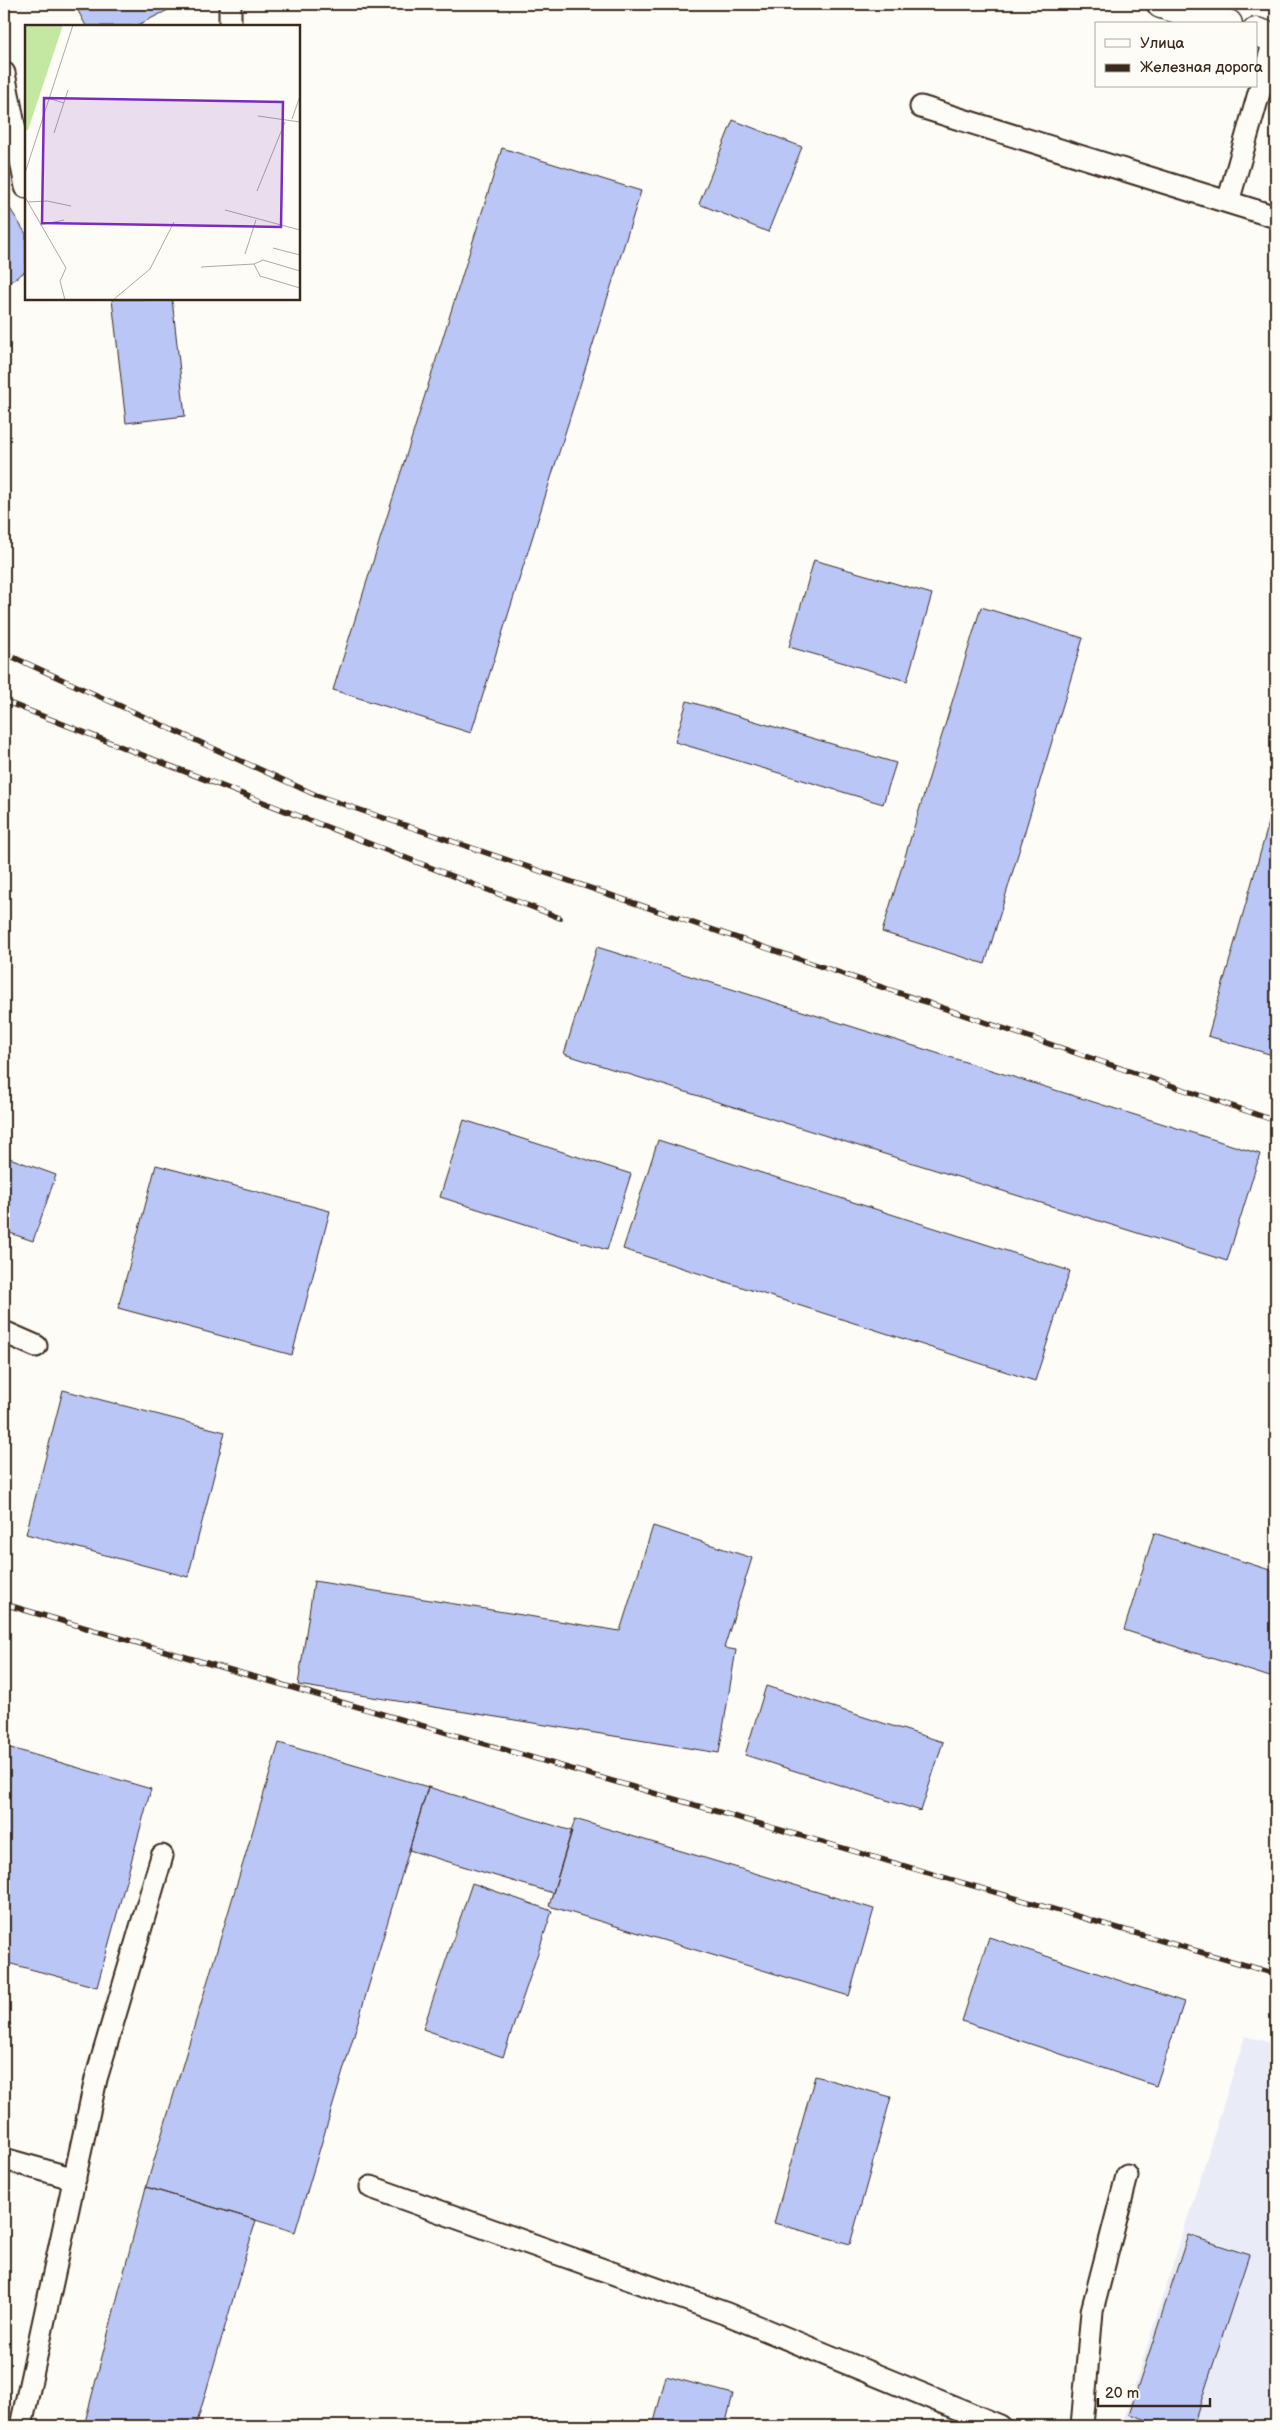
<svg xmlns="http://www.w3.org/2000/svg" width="1280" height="2430" font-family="'Balsamiq Sans',sans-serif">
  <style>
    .built { fill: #e9ecf7 }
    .building { fill: #b9c6f6; stroke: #3b2a1e }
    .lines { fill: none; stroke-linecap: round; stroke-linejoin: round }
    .lane-casing { stroke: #3b2a1e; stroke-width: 25 }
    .secondary-casing { stroke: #3b2a1e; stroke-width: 31 }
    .lane { stroke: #fdfcf7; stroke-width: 21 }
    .secondary { stroke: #fdfcf7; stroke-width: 28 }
    .rail-casing { stroke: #3b2a1e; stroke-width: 5.5 }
    .rail { stroke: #fdfcf7; stroke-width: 4; stroke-dasharray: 11; stroke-linecap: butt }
    .inset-road { fill: none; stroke: #afa8a0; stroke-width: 1 }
    .view { fill: #7b2cbf; fill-opacity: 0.15; stroke: #7b2cbf; stroke-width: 2.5 }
    .inset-edge { fill: none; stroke: #3b2a1e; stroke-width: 2.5 }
  </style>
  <rect width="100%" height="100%" fill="#fdfcf7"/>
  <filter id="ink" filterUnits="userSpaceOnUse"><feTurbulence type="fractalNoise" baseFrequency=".02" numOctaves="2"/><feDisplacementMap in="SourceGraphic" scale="10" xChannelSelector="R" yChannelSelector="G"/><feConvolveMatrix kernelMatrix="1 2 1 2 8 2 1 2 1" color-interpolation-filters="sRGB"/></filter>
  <g filter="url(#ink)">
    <path class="built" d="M1245,2036L1276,2044V2426H1122Z"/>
    <path class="building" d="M77,4H180L136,26H86L75,5Z
      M733,120L802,147L768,232L699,204Z
      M502,148L641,191L471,733L333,690Z
      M4,199L26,234V271L4,286Z
      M112,299H172L185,416L126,423Z
      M814,560L932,594L907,681L789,647Z
      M981,607L1083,638L985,964L882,932Z
      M687,701L896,763L883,804L675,742Z
      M1276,798V1056L1208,1036Z
      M597,947L1260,1154L1227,1261L564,1054Z
      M464,1120L631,1174L607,1250L440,1197Z
      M658,1140L1070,1271L1035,1381L623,1249Z
      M4,1156L56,1175L33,1241L4,1231Z
      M156,1165L330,1211L292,1355L118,1308Z
      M63,1390L225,1432L188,1577L26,1534Z
      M653,1526L752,1558L724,1648L736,1650L719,1753L298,1685L314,1581L620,1631Z
      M1154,1533L1276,1572V1679L1124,1630Z
      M766,1686L943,1742L921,1811L745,1755Z
      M279,1743L428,1787L295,2232L146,2187Z
      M4,1746L151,1789L97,1987L4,1962Z
      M428,1787L572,1831L553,1893L409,1850Z
      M575,1819L874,1909L849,1996L549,1906Z
      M472,1883L552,1911L503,2057L423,2029Z
      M989,1937L1184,2002L1156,2086L962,2021Z
      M4,2021L10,2023L4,2046Z
      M815,2076L891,2097L850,2244L774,2223Z
      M146,2187L256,2220L196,2426H84Z
      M1188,2235L1249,2255L1193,2426H1166L1129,2414Z
      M666,2376L733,2394L725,2426H653Z"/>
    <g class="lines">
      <defs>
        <path id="lane" d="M230,4V26
          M4,73L26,187
          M921,107L1276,217
          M1228,202L1275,37
          M4,1332L36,1346
          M4,2159L75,2179
          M371,2187L727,2314L1000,2426
          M21,2426L96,2079L162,1856
          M1082,2426L1092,2311L1127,2176"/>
        <path id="secondary" d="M1161,4L1228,24
          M1256,32L1276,38"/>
      </defs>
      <use href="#lane" class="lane-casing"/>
      <use href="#secondary" class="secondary-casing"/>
      <use href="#lane" class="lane"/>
      <use href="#secondary" class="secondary"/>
      <defs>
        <path id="rail" d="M4,653L316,795L1276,1121
          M4,701L560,918
          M4,1604L1276,1974"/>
      </defs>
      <use href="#rail" class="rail-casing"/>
      <use href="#rail" class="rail"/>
    </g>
  </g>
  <g transform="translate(25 25)">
    <rect width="275" height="275" fill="#fdfcf7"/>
    <path d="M0,0H38L3,105H0Z" fill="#c4e8a1"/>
    <path class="inset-road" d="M23,73L39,78M233,91L275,97M267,94L275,71M29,108L43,65M0,148L48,0M232,166L260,97M0,172L41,243L35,256L40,275M3,177L22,176L46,181M200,185L275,205M15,200L39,195M248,223L275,230M220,229L231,195M229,239L238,235L275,246M176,242L229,239L235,251L275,263M88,275L125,244L149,197"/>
    <path class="view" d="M19,73L258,77L256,202L17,198Z"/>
    <rect width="275" height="275" class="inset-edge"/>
  </g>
  <rect width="1280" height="2430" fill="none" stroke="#fdfcf7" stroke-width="20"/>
  <rect x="10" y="10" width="1260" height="2410" fill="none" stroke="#3b2a1e" stroke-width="2" filter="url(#ink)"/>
  <rect x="1095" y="22" width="162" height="65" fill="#fdfcf7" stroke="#afa8a0"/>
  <rect x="1105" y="39" width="25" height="8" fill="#fdfcf7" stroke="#afa8a0"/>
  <text x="1140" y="48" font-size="15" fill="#3b2a1e">Улица</text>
  <rect x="1105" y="64" width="25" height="8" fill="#3b2a1e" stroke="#afa8a0"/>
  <text x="1140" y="72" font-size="15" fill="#3b2a1e">Железная дорога</text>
  <path d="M1098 2398v8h112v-8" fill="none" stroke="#3b2a1e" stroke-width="2.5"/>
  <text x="1105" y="2398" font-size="15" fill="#3b2a1e" stroke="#fdfcf7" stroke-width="4" paint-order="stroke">20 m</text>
</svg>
